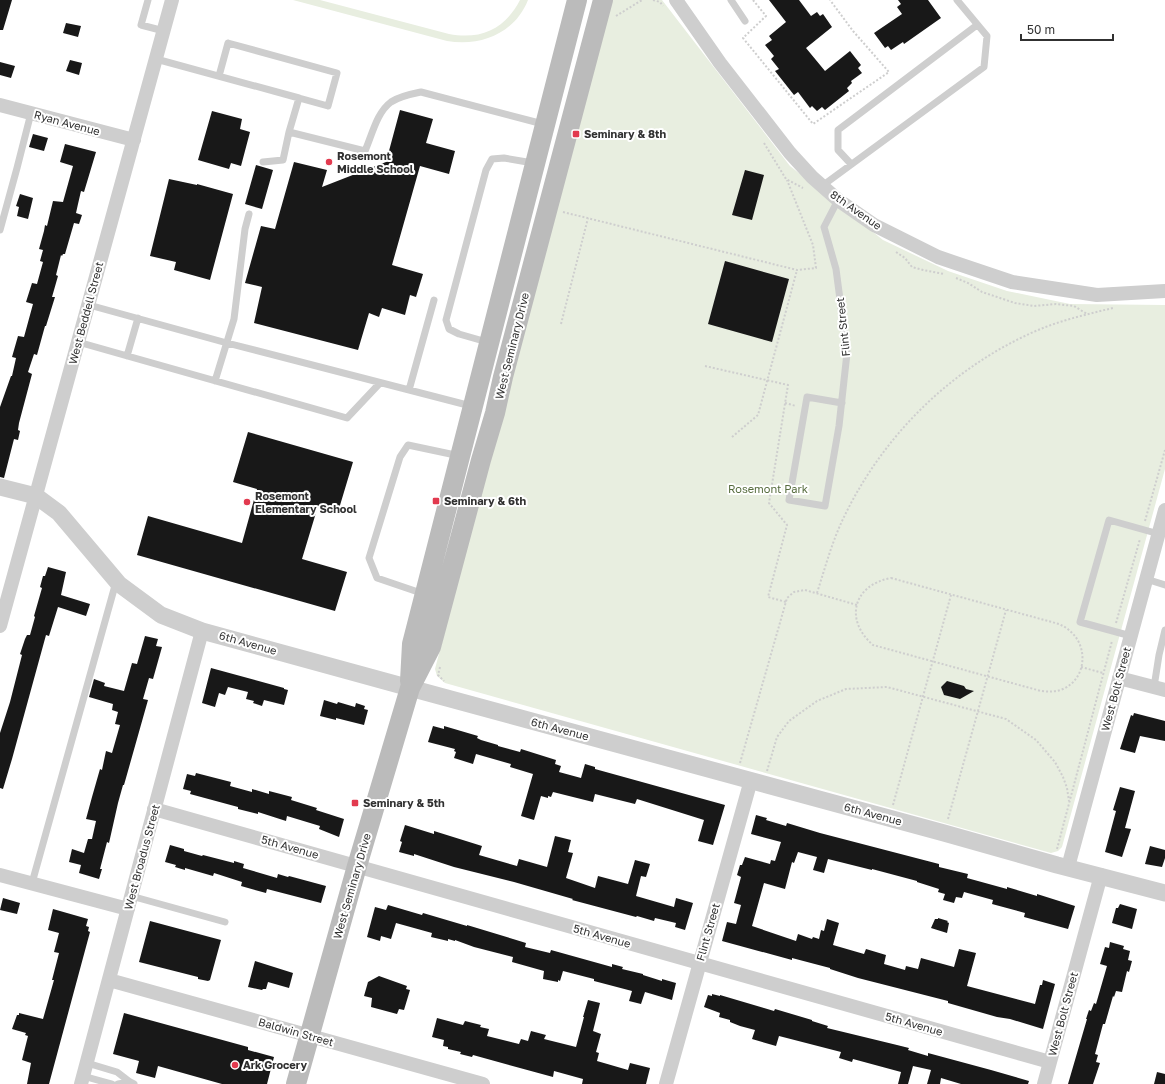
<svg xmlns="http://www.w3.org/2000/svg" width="1165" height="1084" font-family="'Golos Text',sans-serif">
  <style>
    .green { fill: #e8eee0 }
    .building { fill: #181818 }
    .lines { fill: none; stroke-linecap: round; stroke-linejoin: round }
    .path { stroke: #cecece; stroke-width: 2; stroke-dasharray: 2 2; stroke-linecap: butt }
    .service { stroke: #cecece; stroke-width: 7 }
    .minor { stroke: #cecece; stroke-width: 14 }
    .tertiary { stroke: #cecece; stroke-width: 17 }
    .secondary { stroke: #bbb; stroke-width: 20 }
    .poi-dot { fill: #e23a4f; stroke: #fff; stroke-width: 1.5 }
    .labels { text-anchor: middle; stroke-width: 4; stroke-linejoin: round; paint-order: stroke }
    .street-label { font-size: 11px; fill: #313131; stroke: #fff }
    .poi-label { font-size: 11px; font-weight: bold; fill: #313131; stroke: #fff; text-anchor: start }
    .park-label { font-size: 11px; fill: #576d3f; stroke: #fff }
  </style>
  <rect width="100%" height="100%" fill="#fff"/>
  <path class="green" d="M293,0H320L449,34C481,40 505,29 520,0H528C515,33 481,47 447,41Z
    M610,0H662L790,166L883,240L948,271L1007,291L1070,304L1165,305V469L1062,847L1058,851L1051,853L445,683L437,676L435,669Z"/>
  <path class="building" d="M0,0H12L3,30H0Z
    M769,0H799L811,16L817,12L820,16L823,14L832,27L806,48L825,71L850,51L861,65L858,68L862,73L851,81L852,83L847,88L849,91L825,110L822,107L817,111L812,106L810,108L798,92L794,95L775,71L779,69L771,59L774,56L765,45L772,40L769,36L786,22Z
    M898,0H928L941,18L904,44L903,42L891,50L888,46L885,48L874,33L902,14L897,7L901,4Z
    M66,23L81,26L78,37L63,33Z
    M70,60L82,63L79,75L66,71Z
    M0,62L15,66L11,78L0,75Z
    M400,110L433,119L426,143L455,151L449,174L420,166L392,265L423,274L416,297L410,295L405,315L382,308L379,317L369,313L358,350L254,323L262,287L245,283L261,226L275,229L294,162L327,170L322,187L386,162Z
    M212,111L242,119L240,129L250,132L241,166L231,163L229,169L198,160Z
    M33,134L48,138L44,151L29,147Z
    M65,144L96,152L84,192L81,191L78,204L76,213L82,215L79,224L74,223L65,254H63L62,256L61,255L56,275L58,276L52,297H55L46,326H45L37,355L34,354L28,372L32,374L19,423L18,430L20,431L18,440L14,439L4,478L0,477V407L11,376H12L16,358L12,357L18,336L24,337L33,304L26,302L32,283L37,284L43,262L40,261L43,250L39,249L44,231L45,225L47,226L53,201L63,202L73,166L60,162Z
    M256,165L273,170L262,209L245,204Z
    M745,170L764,175L752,220L732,215Z
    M169,179L197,185V184L233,194L210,280L174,270L176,262L150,256Z
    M20,194L33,198L28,219L17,216L19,207L16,206Z
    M725,261L789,279L772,342L708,324Z
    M248,432L353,462L338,512L318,506L302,559L347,572L335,611L137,555L148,516L242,543L257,489L233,482Z
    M48,567L66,572L61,595L90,604L86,616L58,607L49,636L46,635L12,759L3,789L0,788V733L10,702L22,655L20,654L25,639L27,635H30L35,617L34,616L42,588L40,587L43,576H45Z
    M145,636L158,639L156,646L162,647L153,679L149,678L143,699L148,700L124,785H123L118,803L109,843L107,842L100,869H102L99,879L79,873L81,865L69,862L72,849L84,853L88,839H92L96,821L86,819L92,797L100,769L102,770L106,751L112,753L120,725L115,724L118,712L112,710L113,704L89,697L94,679L105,683L104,686L124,691L132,663L137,664Z
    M211,668L284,688V689L288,690L284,705L264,700L262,706L253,703L254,701L246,699L248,692L228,687L225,695L219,693L215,707L202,703Z
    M947,681L964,686L966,689L974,691L960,699L944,695L941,687Z
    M324,700L337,704L338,702L355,707L356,703L365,706L364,709L368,710L364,725L336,718V720L320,716Z
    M1134,713L1165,721V741L1140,736L1135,753L1120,749L1131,715L1133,716Z
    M433,726L444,729V726L478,736L477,738L481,740L498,745V746L520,752L521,749L556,760L555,764L561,766L559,772L581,778L585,764L595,767V769L725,805L713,845L698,841L704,820L637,799L635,804L595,794L593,802L553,792L551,797L548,796V798L541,796L534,820L521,816L533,774L510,767L511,764L476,754L473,764L454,758L456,752L454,751L455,749L428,742Z
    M196,773L231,782L230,786L252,792V789L269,794V791L292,797L291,800L317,808L316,810L344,819L339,837L319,829L320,826L287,816L286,821L258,812V814L238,809V807L190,794L191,791L183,789L187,774L195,776Z
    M1120,787L1135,791L1125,828L1131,829L1122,857L1105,852L1116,811L1113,810Z
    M756,815L767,818L766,820L786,826L787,823L820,833L939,864V867L968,874L967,878L1007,889V887L1037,896V894L1075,906L1068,929L1024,917L1025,913L992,904L993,900L964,892L962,898L956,897L954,903L943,900L945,894L938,892L939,889L917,882V881L872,869V870L828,859L824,873L813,870L817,857L798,852L794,863L792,862L785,889L764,883L752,926L796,941L798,934L812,939L813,937L819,939L821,930L824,931L827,919L839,923L833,945L864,954L866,949L886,955L884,964L905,970L906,966L918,969L921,958L954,967L959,949L976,953L967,986L1035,1004L1040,985H1042L1043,980L1055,984L1043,1029L1010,1019L997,1017L948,1003V1001L858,978L830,969V968L792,958V960L722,941L727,922L736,924L741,905L734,903L741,877L737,875L740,865H742L745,857L770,864L771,860L775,861L781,842L751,834Z
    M405,825L434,834V831L482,846L479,855L517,866L519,859L547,867L555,836L571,840L568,852L573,853L566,878L595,888L598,876L628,884L635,860L650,864L646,877L641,876L636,896L674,907L676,898L693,903L685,930L675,927L676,923L655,918L654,921L637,916L636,917L572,900L573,899L514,882L454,867L414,854V856L399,852L402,842L400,841Z
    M170,845L184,849V851L202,856L203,855L234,863V861L244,864L243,868L277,878L278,874L288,877L289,876L326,886L321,903L267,889L266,893L241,886L242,882L214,873L213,876L185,868V870L175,867L176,865L165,862Z
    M1150,846L1165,850V858L1162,867L1145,864Z
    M3,898L20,903L17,914L0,910Z
    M1120,904L1137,909L1132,929L1112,923L1116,908H1118Z
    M388,905L422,915L423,913L467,926V925L513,939L526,943L525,947L550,953L551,950L612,967V964L623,967L622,969L643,974V975L662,981V979L676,983L672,1000L645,992L641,1004L629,1001L632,991L594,981V979L563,971L560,981L558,980V982L543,979L544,971L512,962L513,957L474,947L455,940V941L448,939V941L431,937L432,933L396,923L391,939L381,936L380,941L367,937L375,907L386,910Z
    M53,909L88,919L86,926L89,927L88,931L90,932L49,1084H27L31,1063L22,1060L28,1036L25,1035L26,1033L12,1029L17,1015H19V1013L43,1019L54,980H52L59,953L54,952L59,933L48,930Z
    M938,918L948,921L947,922L949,923L947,933L931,928L935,919H938Z
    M150,921L221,940L210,980L208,981L198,979V977L139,962Z
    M1110,942L1124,946L1123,949L1130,951L1128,960L1132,961L1129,972L1127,971L1122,992L1116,991L1114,997L1113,996L1105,1024H1103L1095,1054L1098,1055L1096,1062L1100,1063L1093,1084H1068L1087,1019H1086L1089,1010L1091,1011L1094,1003L1096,1004L1107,966L1100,964L1105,947L1109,948Z
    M255,961L293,973L289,988L268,982L266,989H263L262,990L248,987Z
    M379,976L407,986L406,989L410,990L404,1010L399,1009L397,1014L371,1007L372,998L364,996L368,982Z
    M712,994L720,996V995L764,1008L774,1011L775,1009L812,1020V1021L828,1026L827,1028L897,1045L909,1048L908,1050L928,1056V1053L991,1070L1029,1081L1028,1084H961L941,1078L940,1084H927L931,1070L913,1066L908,1084H898L901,1072L853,1059L852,1062L839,1058L841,1052L779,1036L776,1046L752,1039L755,1030L740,1026L730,1022V1020L719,1017L720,1013L704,1007L708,995L712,996Z
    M588,1000L600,1003L593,1031L601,1034L596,1052L599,1053L597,1061L628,1070L630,1063L650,1068L646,1084H582L583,1079L554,1071L553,1077L473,1055L472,1057L460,1054L461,1052L448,1049V1047L443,1046L444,1040L432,1037L437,1018L463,1025L465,1021L481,1025L480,1027L489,1029L487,1036L519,1044L521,1039L528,1041L531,1031L546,1035L544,1039L576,1047L584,1017H583Z
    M124,1013L248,1047V1050L274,1057L267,1084H222L158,1066L155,1078L136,1073L139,1061L113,1054Z
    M1157,1072L1165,1074V1084H1154Z"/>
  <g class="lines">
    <path class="path" d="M653,0L660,2L663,6
      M753,0L766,16L743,38L813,124L889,72L853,31L830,0
      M616,16L642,0
      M764,143L786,179L803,188
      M563,212L797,270L816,268L813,245L787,180
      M896,252L905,258L912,267L923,270L944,274
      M956,278L968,283L982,292L1015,303L1034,306L1056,304L1074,306L1087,314
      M561,324L588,218
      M705,366L788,385L769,503L787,525L768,597L786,602
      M785,403L796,406
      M732,437L758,415L797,270
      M1145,521L1165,450
      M891,578L1059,624C1063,626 1067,628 1070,631C1089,647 1086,679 1063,689C1056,692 1049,692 1041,691L873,645C844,620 853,585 891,578Z
      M817,593C825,568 832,542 843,519C883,435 952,367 1038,330C1062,320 1088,314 1113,308
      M1116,623L1140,539
      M440,667L438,675L444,681
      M1081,667L1103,673
      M740,763L787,598L794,592L805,590L857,605
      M767,771L777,737L789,721L817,701L846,689L887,687L1006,719L1036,740L1055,762L1063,777L1067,788L1069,801
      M893,805L951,595
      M948,819L1006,610
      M1057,849L1112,641"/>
    <path class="service" d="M148,0L141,25L164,31
      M731,0L745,21
      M156,59L299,98L289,132L365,151C372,135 377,112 391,102C400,96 411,94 421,92L543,124
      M219,76L228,43L337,73L328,106L299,98
      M263,162L283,160L289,132
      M851,164L838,150V130L977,25
      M822,186L984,67L987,36L957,0
      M838,200L824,227L836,269L847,353L839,426L825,506L789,500L807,397L842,403
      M0,230L17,168L31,113
      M89,305L227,343L471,406
      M78,342L347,418L380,383
      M487,342L459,334L449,329L446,320L486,170L492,159L504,158L533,163
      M127,356L138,318
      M215,381L234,319L245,229L249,214
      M409,390L434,300
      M1146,579L1165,585
      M424,594L377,578L369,558L400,457L408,445L460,456
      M1131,636L1080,622L1109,520L1159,534
      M1154,687L1159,655L1165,630
      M32,883L116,582
      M131,896L225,922
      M87,1063L117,1072L130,1082L134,1084
      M83,1076L112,1084
      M118,1084L130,1082"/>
    <path class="minor" d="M676,0L720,63L790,153L812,177L838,200L874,225L938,257L1012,282L1097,295L1165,291
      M0,105L134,140
      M0,626L172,0
      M1119,678L1165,690
      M154,809L1050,1062
      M1068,867L1165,510
      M0,875L128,909
      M109,980L483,1084
      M81,1084L202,631
      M666,1084L751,780
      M1044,1084L1101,875"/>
    <path class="tertiary" d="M0,487L36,496L59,513L119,584L161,615L202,631L410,688L944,833L1057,865L1165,893"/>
    <path class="secondary" d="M410,681L412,644L577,0
      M296,1084L357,866L410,688L431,647L481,460L495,413L503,377L603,0"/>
  </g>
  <g class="poi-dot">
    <rect x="572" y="130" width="8" height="8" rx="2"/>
    <circle cx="329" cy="162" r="4"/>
    <rect x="432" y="497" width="8" height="8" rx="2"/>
    <circle cx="247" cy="502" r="4"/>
    <rect x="351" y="799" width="8" height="8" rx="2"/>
    <circle cx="235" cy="1065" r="4"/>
  </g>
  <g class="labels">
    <g class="street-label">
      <text transform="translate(67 123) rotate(15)" y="4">Ryan Avenue</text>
      <text transform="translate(856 210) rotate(35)" y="4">8th Avenue</text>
      <text transform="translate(86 313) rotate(-75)" y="4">West Beddell Street</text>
      <text transform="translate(843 327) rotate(-96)" y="4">Flint Street</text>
      <text transform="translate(512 346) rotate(-76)" y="4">West Seminary Drive</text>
      <text transform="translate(248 643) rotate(16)" y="4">6th Avenue</text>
      <text transform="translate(1116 689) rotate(-75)" y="4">West Bolt Street</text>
      <text transform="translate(560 729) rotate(15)" y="4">6th Avenue</text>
      <text transform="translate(873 814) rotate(15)" y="4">6th Avenue</text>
      <text transform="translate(290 847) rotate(16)" y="4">5th Avenue</text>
      <text transform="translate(142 857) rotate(-75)" y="4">West Broadus Street</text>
      <text transform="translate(352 886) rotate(-74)" y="4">West Seminary Drive</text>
      <text transform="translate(708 932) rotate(-74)" y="4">Flint Street</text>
      <text transform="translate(602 936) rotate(16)" y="4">5th Avenue</text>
      <text transform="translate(1063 1014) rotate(-75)" y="4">West Bolt Street</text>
      <text transform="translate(914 1024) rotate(16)" y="4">5th Avenue</text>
      <text transform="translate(296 1032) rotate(16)" y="4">Baldwin Street</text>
    </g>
    <g class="poi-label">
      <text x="584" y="138">Seminary &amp; 8th</text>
      <text x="337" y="160">Rosemont<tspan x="337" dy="13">Middle School</tspan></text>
      <text x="255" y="500">Rosemont<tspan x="255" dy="13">Elementary School</tspan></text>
      <text x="444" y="505">Seminary &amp; 6th</text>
      <text x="363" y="807">Seminary &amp; 5th</text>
      <text x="243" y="1069">Ark Grocery</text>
    </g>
    <g class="park-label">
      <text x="768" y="493">Rosemont Park</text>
    </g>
  </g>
  <path d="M1021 34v6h92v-6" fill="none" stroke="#313131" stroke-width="2"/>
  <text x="1027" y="34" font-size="12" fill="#313131" stroke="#ffffff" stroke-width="3" paint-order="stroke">50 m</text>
</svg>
